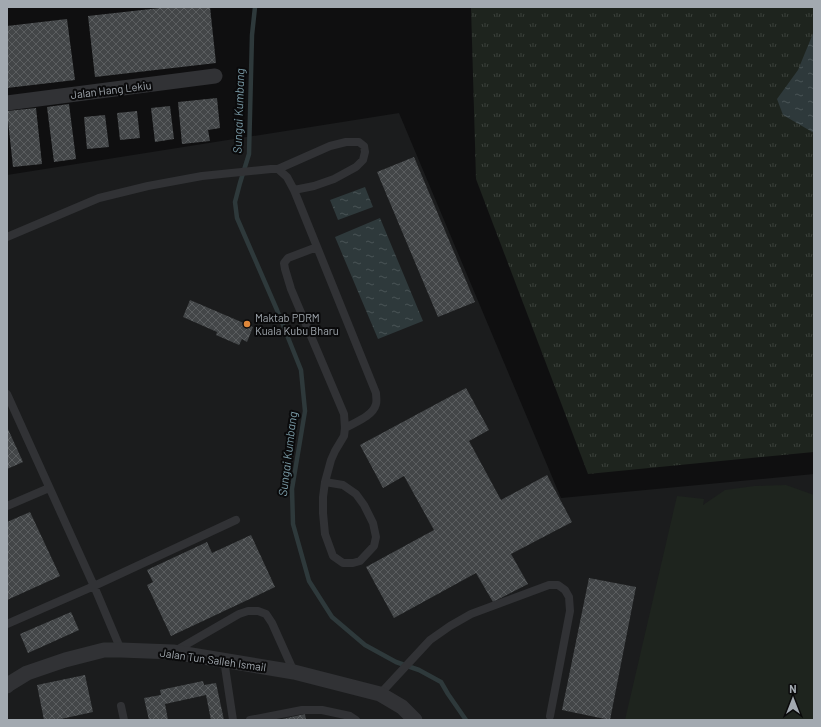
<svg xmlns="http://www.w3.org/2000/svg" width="821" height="727" font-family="Barlow,sans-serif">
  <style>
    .built { fill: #1b1c1d }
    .grass { fill: url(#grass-tufts) }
    .park { fill: #1e241e }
    .water { fill: url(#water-ripples) }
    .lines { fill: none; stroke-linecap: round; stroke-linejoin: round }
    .stream { stroke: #2e393b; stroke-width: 4.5 }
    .building { fill: url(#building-cross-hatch) }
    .lane { stroke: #313235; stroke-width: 8 }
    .street { stroke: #313235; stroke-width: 15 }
    .poi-dot { fill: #de873a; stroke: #0a0a0b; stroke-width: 1.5 }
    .labels { text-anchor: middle; stroke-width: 4; stroke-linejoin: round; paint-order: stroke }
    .street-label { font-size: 11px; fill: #a2a9b0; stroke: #0a0a0b }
    .poi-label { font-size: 11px; fill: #a2a9b0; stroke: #0a0a0b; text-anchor: start }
    .water-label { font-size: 12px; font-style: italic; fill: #7b9ca8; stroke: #0a0a0b }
  </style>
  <defs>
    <pattern id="grass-tufts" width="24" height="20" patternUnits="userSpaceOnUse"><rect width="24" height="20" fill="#1e241e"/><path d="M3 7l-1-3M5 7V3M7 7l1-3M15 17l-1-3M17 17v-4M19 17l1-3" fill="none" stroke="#3c413c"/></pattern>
    <pattern id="water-ripples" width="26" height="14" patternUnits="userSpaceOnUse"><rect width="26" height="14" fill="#2e393b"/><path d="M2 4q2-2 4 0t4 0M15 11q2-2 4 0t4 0" fill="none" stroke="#495355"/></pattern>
    <pattern id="building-cross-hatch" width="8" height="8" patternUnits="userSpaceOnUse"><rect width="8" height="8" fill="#434648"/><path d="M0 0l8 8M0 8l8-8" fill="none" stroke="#5b5e60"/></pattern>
  </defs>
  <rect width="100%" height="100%" fill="#0f0f10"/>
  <path class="built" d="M399,113L561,498L814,474V720H7V175Z"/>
  <path class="grass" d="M471,7H814V452L588,474L476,179Z"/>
  <path class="park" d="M786,485L814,495V720H625L677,496L704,499L703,505L725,490L754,486Z"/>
  <path class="water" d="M814,31V133L783,115L777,99L798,70Z
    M365,187L373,207L338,220L330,200Z
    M380,218L423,321L378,339L335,237Z"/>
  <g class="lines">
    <path class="stream" d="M255,7L252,35L249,154L240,183L235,202L237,218L277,310L301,370L305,411L292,489L293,524L309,581L332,617L365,645L396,662L419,670L441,682L448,694L466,720"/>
  </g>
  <path class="building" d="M169,7H210L216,63L95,77L88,16Z
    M67,19L75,80L7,88V26Z
    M217,98L220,128L208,130L210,141L182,144L178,102Z
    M69,104L76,159L54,162L47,107Z
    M170,106L174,139L155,142L151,108Z
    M36,108L42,164L13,167L7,111Z
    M137,111L140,138L120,140L117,113Z
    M105,115L109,147L87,149L84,117Z
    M414,157L475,302L438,317L377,172Z
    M190,300L253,327L247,342L242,339L239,345L216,335L217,332L183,317Z
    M466,388L489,430L469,441L501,500L547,475L572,522L511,554L528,584L493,602L476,573L394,618L366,567L434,530L404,476L383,488L360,445Z
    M7,427L23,462L7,469Z
    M30,512L60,576L7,600V522Z
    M251,535L275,587L171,636L147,585L153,582L147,570L207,542L212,553Z
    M589,578L636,587L610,720L562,710Z
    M71,612L79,630L28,653L20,634Z
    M85,675L93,712L56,720H44L37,685Z
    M203,681L204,685L216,683L224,720H211L206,695L165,704L168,720H149L144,698L161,695L160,690Z
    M305,714L306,720H282V719Z"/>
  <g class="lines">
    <path class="lane" d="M278,169L330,146L346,142H359L364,146L365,152L363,160L356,167L334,179L314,186L294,190
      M7,237L99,198L148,186L202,176L271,169H278L287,177L294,190L376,393C376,396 377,401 376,404C373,416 356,422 345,428
      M317,247L288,258L284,263L285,269L291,289L344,414L345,428L344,436L335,451L331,460L325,482L323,497V513L325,534L333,556L343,563H353L360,561L374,546L376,537L373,523L364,505L356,494L343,485L325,482
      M7,394L94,586L121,650
      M7,506L49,488
      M7,624L94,586L236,520
      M175,651L239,614L248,611H258L266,614L272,623L294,672
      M224,660L233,720
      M380,694L430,640L450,626L471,614L549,585H558L565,590L569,597L570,611L550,716
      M121,706L124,720
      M250,720L302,710H322L350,716L356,720"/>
    <path class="street" d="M7,103L215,76
      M7,686L9,684L27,673L65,660L104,650H121L173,652L294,672L380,694L402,707L415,720"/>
  </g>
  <circle class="poi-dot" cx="247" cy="324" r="4"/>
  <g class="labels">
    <g class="street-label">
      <text transform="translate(111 90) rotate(-7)" y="4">Jalan Hang Lekiu</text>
      <text transform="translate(213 660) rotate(8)" y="4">Jalan Tun Salleh Ismail</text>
    </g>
    <g class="poi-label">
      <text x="255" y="322">Maktab PDRM<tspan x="255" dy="13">Kuala Kubu Bharu</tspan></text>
    </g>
    <g class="water-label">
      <text transform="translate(239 111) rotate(-88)" y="4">Sungai Kumbang</text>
      <text transform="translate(288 454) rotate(-83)" y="4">Sungai Kumbang</text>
    </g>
  </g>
  <rect width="821" height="727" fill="none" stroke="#a2a9b0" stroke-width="16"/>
  <g transform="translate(793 699)" stroke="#0a0a0b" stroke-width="3" paint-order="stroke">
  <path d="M0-3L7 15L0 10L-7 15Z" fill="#a2a9b0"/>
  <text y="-6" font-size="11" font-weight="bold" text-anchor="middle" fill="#a2a9b0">N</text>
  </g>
</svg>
